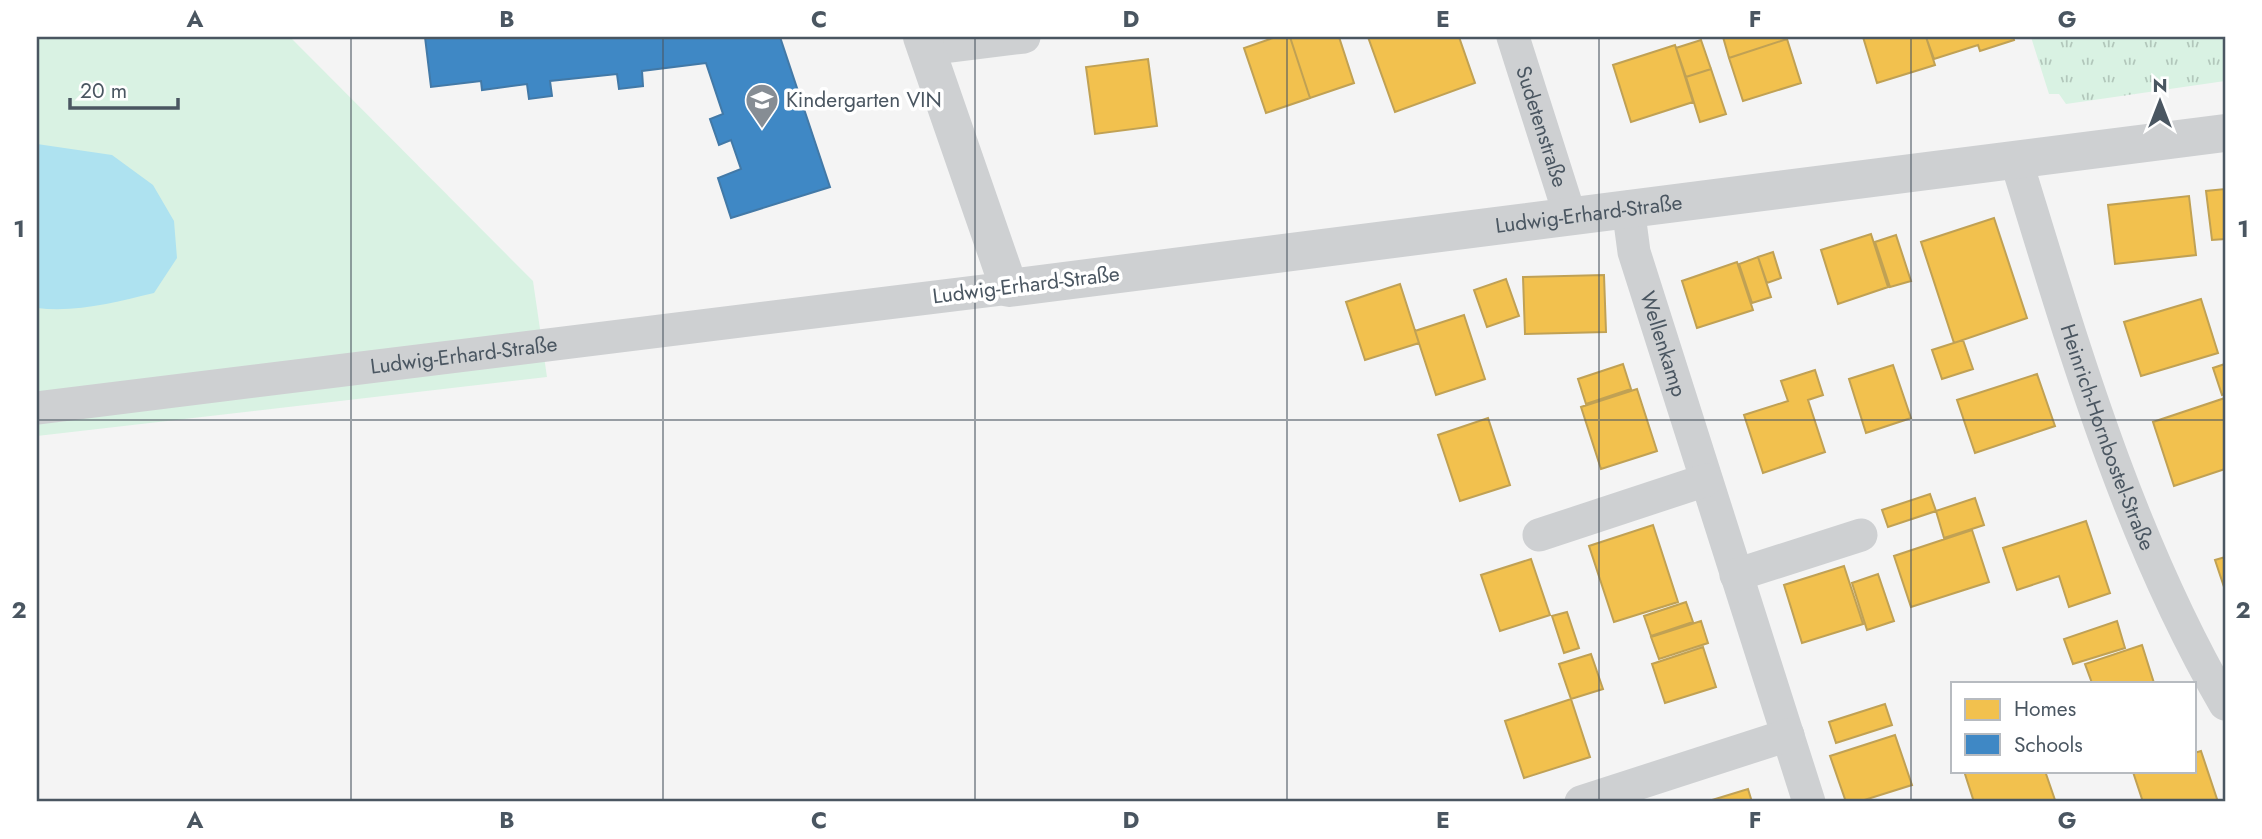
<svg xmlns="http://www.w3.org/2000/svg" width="2262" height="839" font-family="Jost,sans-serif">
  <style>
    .grass { fill: #d9f2e3 }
    .park { fill: url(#park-tufts) }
    .water { fill: #aee2f0 }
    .homes { fill: #f2c14e; stroke: #c0a154; stroke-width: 2 }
    .schools { fill: #3f88c5; stroke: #4279a7; stroke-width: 2 }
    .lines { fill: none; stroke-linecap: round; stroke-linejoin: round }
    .minor { stroke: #ced0d2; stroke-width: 33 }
    .tertiary { stroke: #ced0d2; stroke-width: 38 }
    .grid { fill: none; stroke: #4a5661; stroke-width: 2; stroke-opacity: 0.55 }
    .labels { text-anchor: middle; stroke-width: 7; stroke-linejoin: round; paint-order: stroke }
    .poi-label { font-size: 21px; fill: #4a5661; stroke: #fff; text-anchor: start }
    .street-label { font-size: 21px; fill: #4a5661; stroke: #fff }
    .neatline { fill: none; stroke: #4a5661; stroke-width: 2.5 }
    .grid-label { font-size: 23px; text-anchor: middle; font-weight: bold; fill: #4a5661 }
  </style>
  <defs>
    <pattern id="park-tufts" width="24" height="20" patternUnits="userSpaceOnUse" patternTransform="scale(1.75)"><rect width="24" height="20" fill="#d9f2e3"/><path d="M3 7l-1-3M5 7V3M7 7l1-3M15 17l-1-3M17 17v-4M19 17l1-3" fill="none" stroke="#b2c7bb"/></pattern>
  </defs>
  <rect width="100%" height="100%" fill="#f4f4f4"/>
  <path class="grass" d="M37,37H290L533,281L547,377L37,436Z"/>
  <path class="park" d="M2031,37H2225V81L2066,104L2059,94H2049Z"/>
  <path class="water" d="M37,144L112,155L153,185L174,221L177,258L154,293C116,302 76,313 37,308Z"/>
  <path class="homes" d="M1276,37H1290L1310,98L1266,113L1244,48Z
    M1290,37H1339L1354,83L1310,98Z
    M1368,37H1459L1475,83L1395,112Z
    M1723,37H1787V39L1729,58Z
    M1863,37H1926L1935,65L1877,83Z
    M1926,37H2013L2014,40L1980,51L1978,45L1934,59Z
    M1787,39L1801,83L1743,101L1729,58Z
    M1701,40L1711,69L1686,77L1676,48Z
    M1675,45L1693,102L1631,122L1613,65Z
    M1148,59L1157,126L1095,134L1086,67Z
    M1711,69L1726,114L1700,122L1686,77Z
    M2225,189V239L2212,240L2206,191Z
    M2189,196L2196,255L2115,264L2108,205Z
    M1994,218L2027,318L1954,343L1921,242Z
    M1871,234L1888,287L1838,304L1821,250Z
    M1896,235L1911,281L1890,287L1875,242Z
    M1773,252L1781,278L1767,283L1758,257Z
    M1758,257L1771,297L1752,303L1739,264Z
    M1737,262L1753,310L1697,328L1682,281Z
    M1604,275L1606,332L1525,334L1523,277Z
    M1506,279L1519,316L1487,327L1474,290Z
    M1400,284L1419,343L1365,360L1346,302Z
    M2201,299L2218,353L2141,376L2124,322Z
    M1464,315L1485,379L1436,395L1415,331Z
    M1963,340L1973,369L1942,379L1932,350Z
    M1623,364L1631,389L1586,404L1578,379Z
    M2225,364V394L2222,395L2213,368Z
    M1893,365L1911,418L1866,433L1849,379Z
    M1815,370L1823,395L1808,400L1825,452L1763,473L1744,415L1788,401L1781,381Z
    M2037,374L2055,426L1975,453L1957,400Z
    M1637,389L1657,451L1601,469L1581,407Z
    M2225,398V469L2174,486L2153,422Z
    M1488,418L1510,485L1460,501L1438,435Z
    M1930,494L1936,511L1888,527L1882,510Z
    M1975,498L1984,525L1944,538L1936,511Z
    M2086,521L2110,593L2069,607L2059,576L2017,590L2003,548Z
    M1653,525L1678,602L1614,622L1589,546Z
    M1972,530L1989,582L1911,607L1894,556Z
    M2225,557V590L2215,560Z
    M1531,559L1550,615L1500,631L1481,575Z
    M1844,566L1863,624L1802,643L1784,585Z
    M1878,574L1894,621L1867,630L1852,583Z
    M1686,602L1693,622L1651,636L1644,616Z
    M1567,612L1579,648L1564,653L1552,616Z
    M1701,621L1708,643L1659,659L1651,637Z
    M2117,621L2125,648L2073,664L2064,639Z
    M2142,645L2154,683H2092L2085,664Z
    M1703,647L1716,687L1665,703L1652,664Z
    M1591,654L1603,689L1571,699L1559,664Z
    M1571,699L1590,757L1524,778L1505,721Z
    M1885,704L1892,725L1836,743L1829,722Z
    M1895,735L1912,785L1858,802H1846L1830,756Z
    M2201,751L2218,802H2143L2133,772L2194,771V753Z
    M1964,771H2045L2055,800L1974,802Z
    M1748,789L1752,802H1712V800Z"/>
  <path class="schools" d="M425,37H780L830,187L731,218L718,178L741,169L731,140L719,145L710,119L723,114L706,63L642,71L643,86L619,89L617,74L550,81L552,96L529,99L527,84L482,90L481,81L431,87Z"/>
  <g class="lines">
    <g class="minor">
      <path id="s1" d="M1513,37L1570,216"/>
      <path d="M926,49L1024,37"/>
      <path id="s2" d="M2016,160C2073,345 2127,535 2225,704"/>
      <path id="s3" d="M1628,207L1634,252L1809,802"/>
      <path id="s4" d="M37,408L1009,288"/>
      <path d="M1539,535L1706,480"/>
      <path d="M1736,575L1861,535"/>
      <path d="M1581,802L1788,735"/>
    </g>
    <path class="tertiary" id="s5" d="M922,37L1009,288L2225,133"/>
  </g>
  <path class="grid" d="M351,37V802M663,37V802M975,37V802M1287,37V802M1599,37V802M1911,37V802M37,420H2225"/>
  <defs>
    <symbol id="school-pin" viewBox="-11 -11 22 30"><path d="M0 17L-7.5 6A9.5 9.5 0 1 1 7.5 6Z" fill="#868d94" stroke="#fff"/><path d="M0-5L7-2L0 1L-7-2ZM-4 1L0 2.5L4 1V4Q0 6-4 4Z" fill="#fff"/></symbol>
  </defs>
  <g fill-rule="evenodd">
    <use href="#school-pin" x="743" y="81" width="38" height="52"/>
  </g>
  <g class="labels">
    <g class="poi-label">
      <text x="786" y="107">Kindergarten VIN</text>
    </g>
    <g class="street-label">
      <text dy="7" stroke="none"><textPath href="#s1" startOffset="94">Sudetenstraße</textPath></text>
      <text dy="7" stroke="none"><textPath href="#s5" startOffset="850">Ludwig-Erhard-Straße</textPath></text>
      <text transform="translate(1026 285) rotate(-7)" y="7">Ludwig-Erhard-Straße</text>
      <text dy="7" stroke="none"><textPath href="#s3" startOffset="142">Wellenkamp</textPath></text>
      <text dy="7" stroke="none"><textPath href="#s4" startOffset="430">Ludwig-Erhard-Straße</textPath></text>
      <text dy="7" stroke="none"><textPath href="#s2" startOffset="292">Heinrich-Hornbostel-Straße</textPath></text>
    </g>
  </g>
  <rect width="2262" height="839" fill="none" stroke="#ffffff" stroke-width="77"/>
  <rect x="1951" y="682" width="245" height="91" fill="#ffffff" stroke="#b7bbc0" stroke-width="2"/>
  <rect x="1965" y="699" width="35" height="21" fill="#f2c14e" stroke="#b7bbc0" stroke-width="2"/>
  <text x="2014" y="716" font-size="21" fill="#4a5661">Homes</text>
  <rect x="1965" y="734" width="35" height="21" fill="#3f88c5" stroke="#b7bbc0" stroke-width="2"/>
  <text x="2014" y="752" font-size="21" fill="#4a5661">Schools</text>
  <g transform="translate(2160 102)" stroke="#ffffff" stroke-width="5" paint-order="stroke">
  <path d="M0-5L12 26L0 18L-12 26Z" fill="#4a5661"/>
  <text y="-10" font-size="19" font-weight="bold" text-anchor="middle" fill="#4a5661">N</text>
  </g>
  <path d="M70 98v10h108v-10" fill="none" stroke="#4a5661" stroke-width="3.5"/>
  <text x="80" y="98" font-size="21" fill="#4a5661" stroke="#ffffff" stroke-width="5" paint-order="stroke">20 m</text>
  <rect x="38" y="38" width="2186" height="762" class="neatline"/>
  <g class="grid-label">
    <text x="195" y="27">A</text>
    <text x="507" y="27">B</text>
    <text x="819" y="27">C</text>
    <text x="1131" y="27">D</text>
    <text x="1443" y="27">E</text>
    <text x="1755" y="27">F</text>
    <text x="2067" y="27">G</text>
    <text x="19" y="237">1</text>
    <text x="2243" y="237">1</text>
    <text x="19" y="618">2</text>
    <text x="2243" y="618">2</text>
    <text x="195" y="828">A</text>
    <text x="507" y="828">B</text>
    <text x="819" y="828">C</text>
    <text x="1131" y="828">D</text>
    <text x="1443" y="828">E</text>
    <text x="1755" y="828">F</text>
    <text x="2067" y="828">G</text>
  </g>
</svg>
